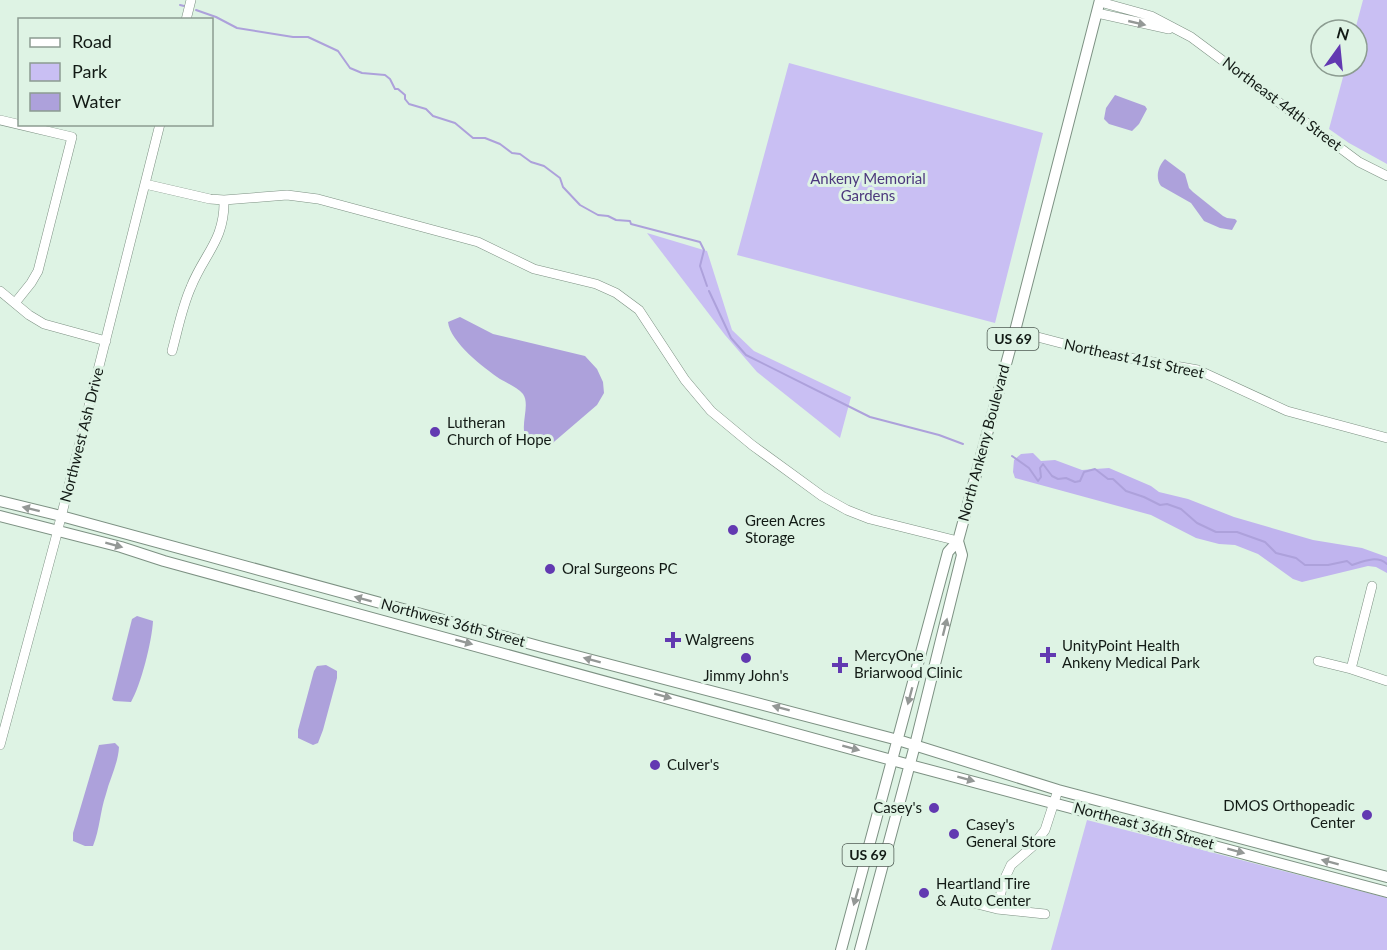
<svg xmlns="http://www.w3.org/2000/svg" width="1387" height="950" font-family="Lato,sans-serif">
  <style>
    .green { fill: #c9bff3 }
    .forest { fill: #c0b4ee }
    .water { fill: #ada1db }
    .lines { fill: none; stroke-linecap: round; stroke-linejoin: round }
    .stream { stroke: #ada1db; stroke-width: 2 }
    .minor-casing { stroke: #7d9183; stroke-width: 10 }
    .major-casing { stroke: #7d9183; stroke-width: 12 }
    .minor { stroke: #fff; stroke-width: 9 }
    .major { stroke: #fff; stroke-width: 10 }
    .oneway { fill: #949896 }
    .poi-dot { fill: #6239b1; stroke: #def3e4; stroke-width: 2 }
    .labels { text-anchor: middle; stroke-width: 6; stroke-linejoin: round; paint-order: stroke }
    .shield { fill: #def3e4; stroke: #4f5b53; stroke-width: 1.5 }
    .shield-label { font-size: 14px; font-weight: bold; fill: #121a15 }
    .street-label { font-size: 15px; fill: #121a15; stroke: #def3e4 }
    .park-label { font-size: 15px; fill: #4c387d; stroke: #def3e4 }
    .poi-label { font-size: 15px; fill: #121a15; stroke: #def3e4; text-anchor: start }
  </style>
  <rect width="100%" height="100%" fill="#def3e4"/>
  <path class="green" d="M1363,0H1387V164L1349,143L1329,129L1346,66H1357V30H1355Z
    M789,63L1043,133L995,323L737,255Z
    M647,233L707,251L732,330L754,351L851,397L840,438L757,372L725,335Z
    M1087,820L1387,898V950H1051Z"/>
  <path class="forest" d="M1033,453L1041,461L1055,460L1082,470L1109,468L1151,486L1159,492L1188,499L1234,517L1313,540L1362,548L1387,557V573L1376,567L1368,566L1302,582L1293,579L1258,554L1235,545L1219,544L1196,538L1151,515L1015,478L1013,472L1014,460L1021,454Z"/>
  <path class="water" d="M1115,95L1145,106L1147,109L1139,124L1132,131L1109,124L1104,119L1106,108Z
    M1165,159L1185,174L1189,188L1193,192L1223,216L1227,218L1235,219L1237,221L1232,230L1220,228L1204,221L1191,203L1161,186C1155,178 1158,166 1165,159Z
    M460,317L493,334L585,356L597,369L603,382L604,393L597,405L548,447C506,445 534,410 523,394C518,388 507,383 500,379C484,368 450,342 448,322Z
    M137,616L153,621C152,641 141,685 131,702L114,701L112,699L132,619Z
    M326,665L337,671V678L323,730L318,743L313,745L298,738V730L314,671L317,666Z
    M115,743L119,747C118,764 110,778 106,794C100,811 100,829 93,846H85L73,841V833L97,752L99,745Z"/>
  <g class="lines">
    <path class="stream" d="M180,5L184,6
      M196,10L216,17L237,28L293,37H308L338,51L350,68L362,73L385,75L390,79L395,89H398L405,95V99L409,104L426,109L433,116L455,123L473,138H485L500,144L512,153L520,154L531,162L544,166L560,178L563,187L580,205L598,215L608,216L616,220L630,221L631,224L700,242L704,250L700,266L707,286
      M709,291L731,338L746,355L870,417L939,435L963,444
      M1012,456L1029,468L1038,481L1041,477L1040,468L1043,464L1052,476L1058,479L1066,478L1075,482L1080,481L1084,472L1095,469L1108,479H1113L1126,491L1144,497L1160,505L1167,504L1181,509L1197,523L1216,532H1237L1265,542L1276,553L1296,558L1305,565H1328L1347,561L1352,565C1364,561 1377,555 1387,564"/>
    <defs>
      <path id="minor" d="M1100,2L1151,16L1191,37L1359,162L1387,176
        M1097,13L1169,29
        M186,20L191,0
        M0,120L72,137L38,271L31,283L15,303
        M145,184L210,199L224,200L287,195L318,199L478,242L534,269L596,284L616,293L639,310L685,380L711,411L752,445L822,496L847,510L870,519L958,541
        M0,291L29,315L44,324L106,341
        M1015,331L1095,352L1198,370L1287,411L1387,438
        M172,351C178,329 182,307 191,287C204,254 225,240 224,200
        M1318,661L1351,669L1387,681
        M1351,669L1372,586
        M0,745L55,541L160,124
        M961,900L997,909L1045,914
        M997,909L1004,880L1011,865L1033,846L1045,830L1058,790"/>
      <path id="major" d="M0,501L61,516L542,647L898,740L1058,790L1387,877
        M0,516L121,547L164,561L910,765L1387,892
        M841,950L948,552L958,541L1015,331L1100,0
        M860,950L915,745L962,555L958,541"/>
    </defs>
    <use href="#minor" class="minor-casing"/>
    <use href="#major" class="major-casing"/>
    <use href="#minor" class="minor"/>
    <use href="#major" class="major"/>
  </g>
  <defs><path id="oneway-solid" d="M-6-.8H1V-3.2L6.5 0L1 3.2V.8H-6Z" transform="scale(1.5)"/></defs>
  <g class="oneway">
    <use href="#oneway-solid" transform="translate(1137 23) rotate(13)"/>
    <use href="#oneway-solid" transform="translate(31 509) rotate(-166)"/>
    <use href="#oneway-solid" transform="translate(114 545) rotate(15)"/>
    <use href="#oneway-solid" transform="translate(363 599) rotate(-165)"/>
    <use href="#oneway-solid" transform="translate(945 627) rotate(-76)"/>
    <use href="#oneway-solid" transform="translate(464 642) rotate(15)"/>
    <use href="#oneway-solid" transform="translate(592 660) rotate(-165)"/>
    <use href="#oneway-solid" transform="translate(663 696) rotate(15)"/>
    <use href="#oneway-solid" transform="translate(910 696) rotate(105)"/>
    <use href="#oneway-solid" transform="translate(781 708) rotate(-165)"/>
    <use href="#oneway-solid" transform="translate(851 748) rotate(15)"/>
    <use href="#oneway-solid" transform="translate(966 779) rotate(15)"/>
    <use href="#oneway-solid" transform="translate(1236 851) rotate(15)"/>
    <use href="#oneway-solid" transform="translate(1330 862) rotate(-165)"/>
    <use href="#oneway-solid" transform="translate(856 897) rotate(106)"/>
  </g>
  <g class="poi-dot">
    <circle cx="435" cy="432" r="6"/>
    <circle cx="733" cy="530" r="6"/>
    <circle cx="550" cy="569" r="6"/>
    <path d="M670 631h6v6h6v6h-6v6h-6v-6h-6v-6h6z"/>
    <path d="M1045 646h6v6h6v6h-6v6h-6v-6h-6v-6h6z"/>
    <circle cx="746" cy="658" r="6"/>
    <path d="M837 656h6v6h6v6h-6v6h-6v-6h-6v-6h6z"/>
    <circle cx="655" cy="765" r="6"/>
    <circle cx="934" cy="808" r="6"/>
    <circle cx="1367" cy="815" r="6"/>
    <circle cx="954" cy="834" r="6"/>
    <circle cx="924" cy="893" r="6"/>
  </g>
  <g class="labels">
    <g class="shield">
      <rect x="987.5" y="328" width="51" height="22" rx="4.5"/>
      <rect x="842.5" y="844" width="51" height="22" rx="4.5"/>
    </g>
    <g class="shield-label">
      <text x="1013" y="344">US 69</text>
      <text x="868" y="860">US 69</text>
    </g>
    <g class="street-label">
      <text transform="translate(1282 104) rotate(37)" y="5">Northeast 44th Street</text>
      <text transform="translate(1134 359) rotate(12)" y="5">Northeast 41st Street</text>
      <text transform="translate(82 435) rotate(-76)" y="5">Northwest Ash Drive</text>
      <text transform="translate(984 443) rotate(-75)" y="5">North Ankeny Boulevard</text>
      <text transform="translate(453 623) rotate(15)" y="5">Northwest 36th Street</text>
      <text transform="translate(1144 826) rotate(15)" y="5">Northeast 36th Street</text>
    </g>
    <g class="park-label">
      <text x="868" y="184">Ankeny Memorial<tspan x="868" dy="17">Gardens</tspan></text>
    </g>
    <g class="poi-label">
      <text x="447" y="428">Lutheran<tspan x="447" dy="17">Church of Hope</tspan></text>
      <text x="745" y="526">Green Acres<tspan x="745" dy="17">Storage</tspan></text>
      <text x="562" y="574">Oral Surgeons PC</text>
      <text x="685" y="645">Walgreens</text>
      <text x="1062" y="651">UnityPoint Health<tspan x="1062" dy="17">Ankeny Medical Park</tspan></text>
      <text x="854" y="661">MercyOne<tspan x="854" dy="17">Briarwood Clinic</tspan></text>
      <text x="746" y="681" text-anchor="middle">Jimmy John's</text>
      <text x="667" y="770">Culver's</text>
      <text x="1355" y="811" text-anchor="end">DMOS Orthopeadic<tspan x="1355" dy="17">Center</tspan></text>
      <text x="922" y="813" text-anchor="end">Casey's</text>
      <text x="966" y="830">Casey's<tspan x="966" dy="17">General Store</tspan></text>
      <text x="936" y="889">Heartland Tire<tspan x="936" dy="17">&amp; Auto Center</tspan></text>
    </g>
  </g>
  <rect x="18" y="18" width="195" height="108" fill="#def3e4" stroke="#8c9c91" stroke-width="1.5"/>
  <rect x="30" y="38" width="30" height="9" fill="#ffffff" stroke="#8c9c91" stroke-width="1.5"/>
  <text x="72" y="48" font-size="18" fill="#121a15">Road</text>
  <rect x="30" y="63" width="30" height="18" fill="#c9bff3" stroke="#8c9c91" stroke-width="1.5"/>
  <text x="72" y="78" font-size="18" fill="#121a15">Park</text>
  <rect x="30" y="93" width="30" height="18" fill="#ada1db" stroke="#8c9c91" stroke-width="1.5"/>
  <text x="72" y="108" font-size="18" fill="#121a15">Water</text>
  <g transform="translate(1339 48) rotate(15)"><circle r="28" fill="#def3e4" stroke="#8c9c91" stroke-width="1.5"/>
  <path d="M0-4.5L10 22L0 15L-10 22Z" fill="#6239b1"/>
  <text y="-9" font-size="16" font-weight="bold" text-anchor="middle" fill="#121a15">N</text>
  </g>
</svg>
